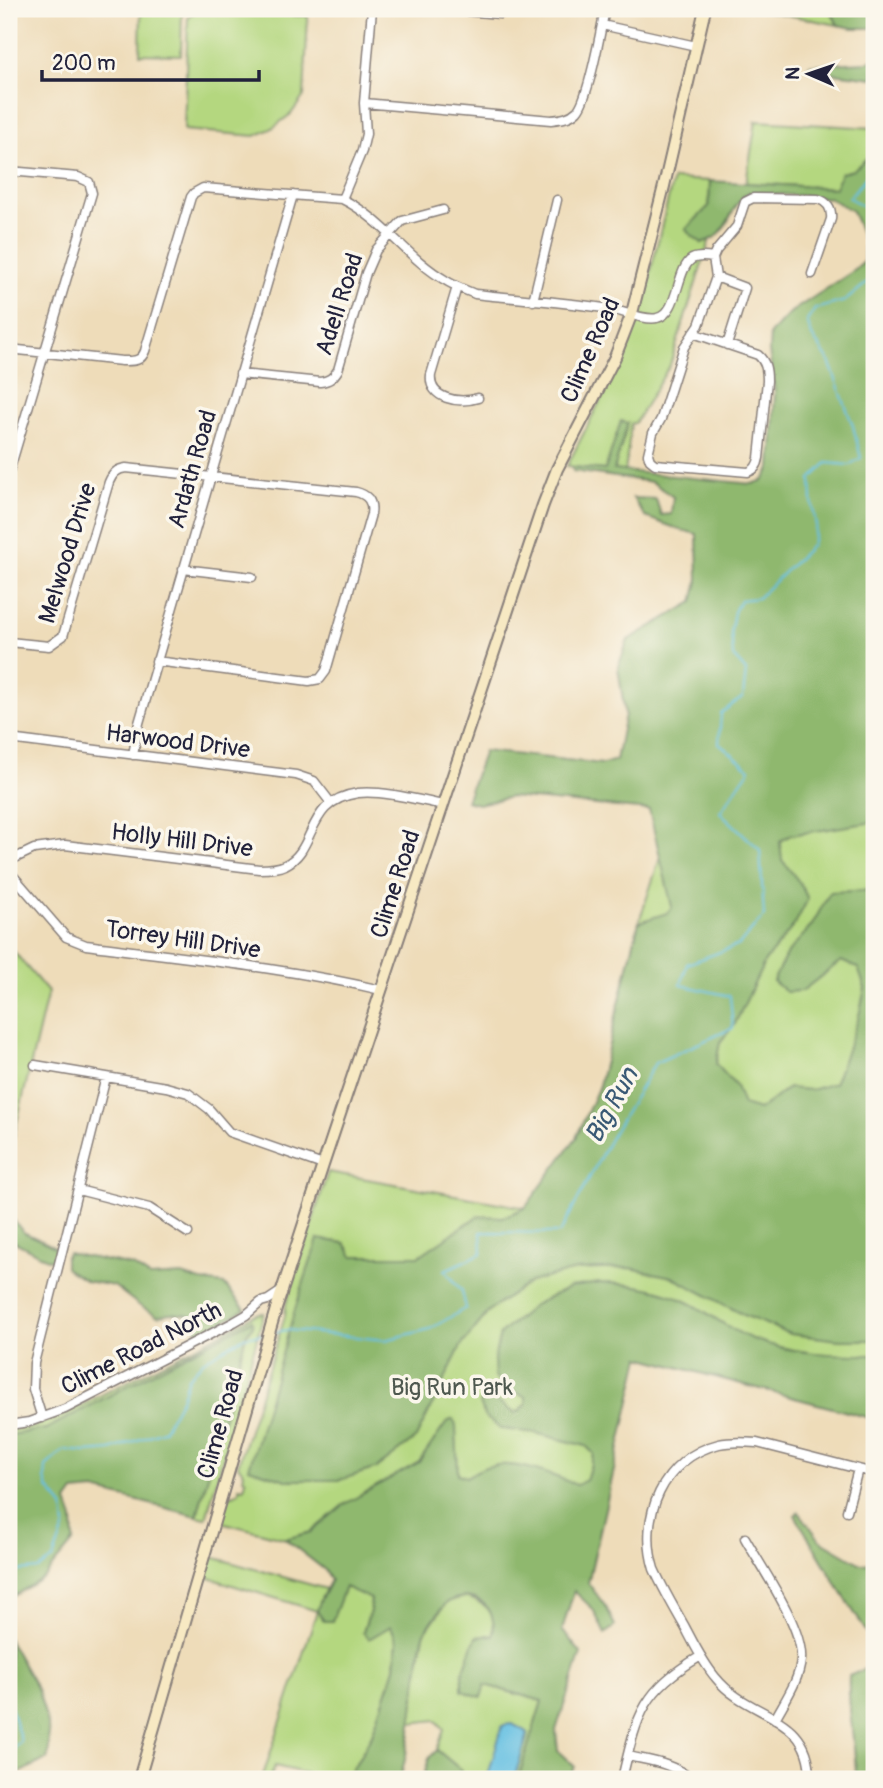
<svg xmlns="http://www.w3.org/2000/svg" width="883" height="1788" font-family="Pangolin,sans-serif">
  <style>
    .green { fill: #b4d77f; stroke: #6b7c5d; stroke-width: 2 }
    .forest { fill: #8fb86e; stroke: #586d54; stroke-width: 2 }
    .water { fill: #65c0e2; stroke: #44718e; stroke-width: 2 }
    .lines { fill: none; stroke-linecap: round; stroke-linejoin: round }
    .stream { stroke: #65c0e2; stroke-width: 2 }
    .minor-casing { stroke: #887f7a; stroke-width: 11 }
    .secondary-casing { stroke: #887f7a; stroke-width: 14 }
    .minor { stroke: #fff; stroke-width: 8 }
    .secondary { stroke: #f7e9c3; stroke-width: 10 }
    .labels { text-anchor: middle; stroke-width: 7; stroke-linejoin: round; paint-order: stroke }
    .street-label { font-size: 24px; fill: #22223b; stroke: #fbf7ec }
    .park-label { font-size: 24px; fill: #4e584f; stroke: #fbf7ec }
    .water-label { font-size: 26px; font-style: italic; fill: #395975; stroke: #fbf7ec }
  </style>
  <rect width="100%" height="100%" fill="#fbf7ec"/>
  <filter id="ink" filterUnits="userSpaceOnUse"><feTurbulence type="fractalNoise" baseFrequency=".0143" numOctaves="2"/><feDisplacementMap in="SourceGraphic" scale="14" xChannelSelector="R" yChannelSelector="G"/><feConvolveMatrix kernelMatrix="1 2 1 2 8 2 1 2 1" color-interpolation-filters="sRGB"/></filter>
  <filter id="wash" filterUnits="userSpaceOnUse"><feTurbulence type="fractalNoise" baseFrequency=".00686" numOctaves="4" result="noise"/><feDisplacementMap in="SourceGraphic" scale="28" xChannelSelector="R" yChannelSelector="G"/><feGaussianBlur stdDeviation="1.57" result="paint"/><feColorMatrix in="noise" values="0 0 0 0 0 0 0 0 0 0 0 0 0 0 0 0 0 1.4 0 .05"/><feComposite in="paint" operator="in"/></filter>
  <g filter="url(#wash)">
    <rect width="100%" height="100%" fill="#eedcb9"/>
    <path class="green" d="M141,9H182L181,55L140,54Z
      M757,9H831V11L838,25Z
      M195,11L308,16L304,96L291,114L271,129L255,136L184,130L188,18Z
      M756,121L874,128V152L836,188L746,183Z
      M673,179L710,181L709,206L702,243L710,239L670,365L635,423L631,424L625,472L614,470L627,423L621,422L605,470L567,466L630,342L642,307Z
      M874,496V1419L640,1357L567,1612L221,1522L229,1497L239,1492V1487L244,1488L246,1480L243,1478L244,1473L238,1465L285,1316L286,1304L328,1172L581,1218L599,1086L639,922L686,778Z
      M9,946L48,992L9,1156Z
      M264,1313L206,1518L197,1516L246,1335L253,1326L46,1429L9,1435V1430L31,1427L54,1419L196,1347L256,1314Z
      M212,1557L326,1589L321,1599L332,1620L345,1587L371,1598L370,1611L363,1632L391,1626L397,1642L395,1668L372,1735L347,1779H328L275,1766L270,1779H262L317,1611L206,1577Z
      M464,1597C486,1603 497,1611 493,1635H487L485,1685L542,1701L518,1779H458L461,1770L437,1750L444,1729L436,1720L410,1723L424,1634L447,1602Z"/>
    <path class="forest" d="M831,9H874V28H853L838,25L831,11Z
      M874,60V78L810,70L809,65L867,62Z
      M874,152V822L791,835L780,841L782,860L800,883L808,899L795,924L765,961L735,1024L720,1042L716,1064L736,1086L743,1105L759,1110L788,1088L811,1090L834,1083L838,1074L858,1020L865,988L858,968L841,961L802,991L786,992L773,981L786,955L812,925L830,892L874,890V1340H839L790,1334L746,1316L672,1277L630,1268L576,1270L530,1282L490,1310L461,1346L416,1438L377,1468L340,1480H286L249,1468L296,1306L318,1239L345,1243L353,1256H419L478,1216L503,1217L525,1208L576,1138L599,1086L639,922L667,913L672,907L649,810L511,797L478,804L466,801L484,751L603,764L616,760L625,714L618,667L628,640L693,602L698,581L697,534L681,530L645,517L633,498L656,499L661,515L671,514L673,497L652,482L573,471L572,467L605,470L621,421L628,423L614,470L752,484L764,480L771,468L775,393L769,351L770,334L791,312L855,270L864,262L865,243L852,211L829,198L750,192C735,198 730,224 717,236C713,239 706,241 702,243L691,235L686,229L709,206L710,181L835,188L841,173L853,170Z
      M9,1214L23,1232L57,1248L54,1259L49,1260L9,1239Z
      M68,1253L133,1266L150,1277L182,1275L201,1281L224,1284L245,1309L199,1335L190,1315L170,1313L158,1316L140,1306L114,1286L86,1281L65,1268V1258Z
      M600,1283C631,1283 659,1288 688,1302C710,1313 730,1331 753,1339C792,1354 833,1355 874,1355V1419L640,1357L588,1583L606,1607L615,1626L605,1634L593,1609L574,1591L562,1630L581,1653L556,1730L558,1751L575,1767L568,1779H518L542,1701L485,1685L481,1697L462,1691V1675L476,1637L493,1635C498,1608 476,1589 450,1601C444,1603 427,1628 424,1635C420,1646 420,1661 418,1672C413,1708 410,1745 400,1779H347L372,1735L395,1668L397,1642L391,1626L369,1639L363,1632L370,1611L371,1599L345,1587L332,1621H324L317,1611L321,1599L331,1580L326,1571L285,1539L311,1532L343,1505L419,1462L447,1422L453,1419L456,1425L458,1474L466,1477C472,1474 479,1469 486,1467C516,1459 548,1474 577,1485L586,1480L594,1454L586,1446L535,1433L501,1429L485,1417L480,1403L487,1394C500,1400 501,1407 516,1413L526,1405V1397L505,1388L495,1377L494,1359L500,1334L534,1305L570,1287Z
      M252,1320L253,1325L246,1335L197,1516L95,1490L74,1492L67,1502L73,1519L74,1541L44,1577L9,1599V1435L46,1429Z
      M799,1512L820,1540L861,1564L874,1563V1644L835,1582L795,1515Z
      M9,1640L38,1691L48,1724L49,1753L47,1759L9,1778Z
      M874,1665V1779H856C856,1744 847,1711 849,1676Z
      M437,1750L461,1770L458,1779H423L429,1758Z"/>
    <path class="water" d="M512,1724L526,1731L528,1734L514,1779H487L502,1727L504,1725Z"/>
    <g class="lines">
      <path class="stream" d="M874,175L866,177L849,198L874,212
        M274,1332L288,1330L385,1340L430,1329L466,1308L462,1291L445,1270L482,1253L481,1232L560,1233L610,1139L655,1063L733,1028L730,996L681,985L687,964L739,945L764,916L760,850L720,812L750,769L719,743L721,713L743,697L746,671L733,656L731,630L734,612L740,600L758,598L812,545L816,525L812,501L811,479L827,463L849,465L861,458L853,426L829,361L812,336L807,321L815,309L845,301L874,277
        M9,1572L38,1569L53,1559L65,1526L63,1506L48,1488L45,1479L46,1466L64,1450L86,1452L110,1450L163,1431L181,1399L188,1378L203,1361L244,1337L265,1334
        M9,1702L21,1741L9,1754"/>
    </g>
  </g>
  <g filter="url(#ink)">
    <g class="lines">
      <defs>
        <path id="minor" d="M439,9L500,14
          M602,25L696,46
          M364,103L551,120C561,119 570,118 577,111C589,98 601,29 605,9
          M9,171L78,177L89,182L92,193L9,472
          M342,199L362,151L366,134L364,103L372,9
          M716,277L745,288L727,345
          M457,287L431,375C428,399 459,404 478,398
          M533,301L557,200
          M693,333L758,355C766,362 767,370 767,381L759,458C758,465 755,470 748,472L655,464L650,460L648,454L653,433L661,419L684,347L699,325L716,277L713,258L716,251L737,226L745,202L753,198L818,199C828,202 832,209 831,219L812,274
          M9,349L122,361C133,361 141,362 145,351L191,197L194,193L203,188L342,199C382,218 407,258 445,280C454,286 465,290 475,294C520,299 565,302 610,309C622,311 646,321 657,318C679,313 676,269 692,259C698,256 707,257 713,258
          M240,374L320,382C329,381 333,378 338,370L366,273L376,250L402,221L443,210
          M183,569L252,577
          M9,642L49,646L63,636L109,482C113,473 117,469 126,468L356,492C368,495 373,502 371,514L326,671L320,679L309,681L156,661
          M9,739L296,775L314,781L331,803
          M133,755L139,723L293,195
          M9,861L34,849L65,845L259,869C267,869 277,869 285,865C318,849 304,801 358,793C381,790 419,800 443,805
          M9,871L66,937L86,945C184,958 284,967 381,990
          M35,1065L166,1087L188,1093L209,1109L229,1132L323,1165
          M78,1190L149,1208L188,1233
          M42,1418L33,1389L34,1363L106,1077
          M9,1425L29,1422L65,1409L234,1322L246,1315L261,1302L268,1300L283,1290
          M847,1511L858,1469
          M745,1538C761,1567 804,1628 801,1660C799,1681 785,1700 775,1719
          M628,1756C650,1761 673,1763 691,1779
          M622,1779C637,1716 641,1691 701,1656
          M810,1779C811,1713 749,1719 716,1678C703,1663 694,1644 685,1627C674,1608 663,1589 654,1569C638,1517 663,1458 719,1444C732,1441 745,1442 757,1443L874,1473"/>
        <path id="secondary" d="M139,1779L276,1309L323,1165L543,505L557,469L615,357L632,313L664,186L705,9"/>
      </defs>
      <use href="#minor" class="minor-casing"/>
      <use href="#secondary" class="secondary-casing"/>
      <use href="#minor" class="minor"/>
      <use href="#secondary" class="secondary"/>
    </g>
  </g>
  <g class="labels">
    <g class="street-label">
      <text transform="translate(339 304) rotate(-72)" y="8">Adell Road</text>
      <text transform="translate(590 350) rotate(-66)" y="8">Clime Road</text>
      <text transform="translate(192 469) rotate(-74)" y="8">Ardath Road</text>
      <text transform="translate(67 553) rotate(-73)" y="8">Melwood Drive</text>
      <text transform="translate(178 741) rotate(7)" y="8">Harwood Drive</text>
      <text transform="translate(182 840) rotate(7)" y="8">Holly Hill Drive</text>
      <text transform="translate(395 884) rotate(-72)" y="8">Clime Road</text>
      <text transform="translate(183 939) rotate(8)" y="8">Torrey Hill Drive</text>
      <text transform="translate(141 1348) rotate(-27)" y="8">Clime Road North</text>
      <text transform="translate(220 1424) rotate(-74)" y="8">Clime Road</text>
    </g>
    <g class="park-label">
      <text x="452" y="1395">Big Run Park</text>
    </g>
    <g class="water-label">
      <text transform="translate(611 1105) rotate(-61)" y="9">Big Run</text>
    </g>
  </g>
  <rect width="883" height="1788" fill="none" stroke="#fbf7ec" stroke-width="35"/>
  <g transform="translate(809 74) rotate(272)" stroke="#fbf7ec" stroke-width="5" paint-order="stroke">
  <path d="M0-5L12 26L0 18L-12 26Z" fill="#22223b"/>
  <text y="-10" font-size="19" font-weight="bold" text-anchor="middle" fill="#22223b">N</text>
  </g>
  <path d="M42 70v10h217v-10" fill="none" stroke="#22223b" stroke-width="3.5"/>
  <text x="52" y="70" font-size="21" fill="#22223b" stroke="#fbf7ec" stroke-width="5" paint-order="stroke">200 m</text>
</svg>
